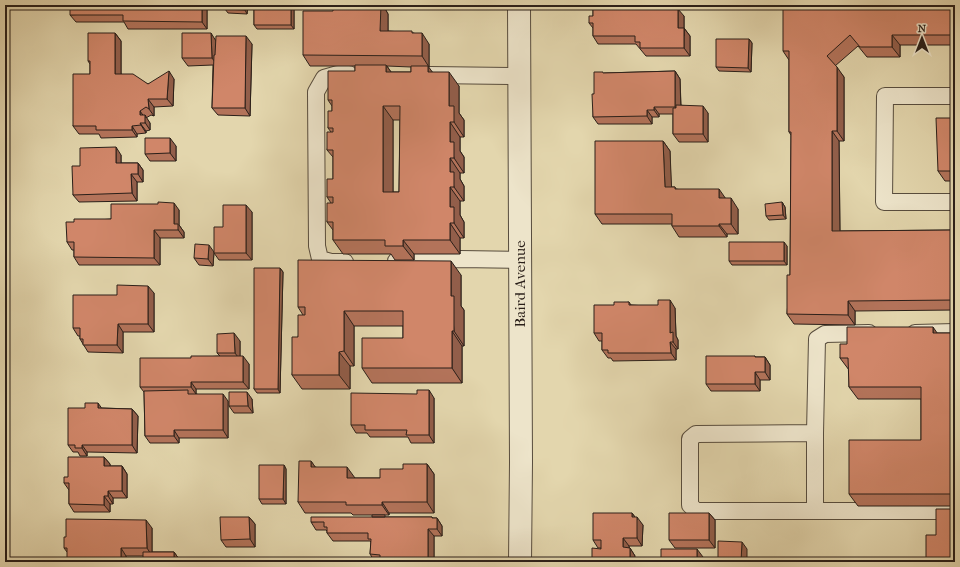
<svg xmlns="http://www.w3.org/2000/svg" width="960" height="567" font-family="'IM FELL French Canon',serif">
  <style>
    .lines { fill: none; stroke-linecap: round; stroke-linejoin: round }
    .lane-casing { stroke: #584d3e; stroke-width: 18 }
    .street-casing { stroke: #584d3e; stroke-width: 24 }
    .lane { stroke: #ede4ca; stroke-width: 16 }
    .street { stroke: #ede4ca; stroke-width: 22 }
    .wall { fill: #b3735a; stroke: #2a1f19; fill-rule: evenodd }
    .shaded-wall { fill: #925e4a; stroke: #2a1f19 }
    .building { fill: #d08669; stroke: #2a1f19; fill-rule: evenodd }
    .labels { text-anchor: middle; stroke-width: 4; stroke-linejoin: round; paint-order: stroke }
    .street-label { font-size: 15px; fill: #2a1f19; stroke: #ede4ca }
  </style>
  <rect width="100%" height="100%" fill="#e3d6ad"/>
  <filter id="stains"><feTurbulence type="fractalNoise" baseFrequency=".005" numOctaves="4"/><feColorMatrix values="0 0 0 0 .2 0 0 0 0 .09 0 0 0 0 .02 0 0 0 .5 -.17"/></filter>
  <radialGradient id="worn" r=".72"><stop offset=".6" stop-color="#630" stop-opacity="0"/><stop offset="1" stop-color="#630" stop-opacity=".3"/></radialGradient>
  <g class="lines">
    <defs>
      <path id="lane" d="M430,75L519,76
        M955,96H885L884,202H955
        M396,261L460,259L520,260
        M345,262H331L320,259L317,246L316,92L324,78L338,74H349
        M869,333L825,334L817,339L815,433L696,434L690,439V505L696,511H955
        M915,333L955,332
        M815,511V433"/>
      <path id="street" d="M519,5L521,462L520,562"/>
    </defs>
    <use href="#lane" class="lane-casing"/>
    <use href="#street" class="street-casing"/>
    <use href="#lane" class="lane"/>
    <use href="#street" class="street"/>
  </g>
  <path class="wall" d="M207,5V29H128L124,22H76L70,15Z
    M248,5L247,14L228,13L225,9Z
    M254,5H294V29H257L254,25Z
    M383,5L388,14V31L414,33L429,44V67H428L432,72L459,86V113L464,120V137H460V151L464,157V173H460V179L464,186V201H460V215L464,222V238H460V254H414V260H395L391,254H343L333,240V230L327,222L331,203L327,197L333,179V157L327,150L331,132L328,128L332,111V106L328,100L355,71V66H310L303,55L333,11ZM387,66L411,67V72H391ZM393,120H400L399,192H393Z
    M593,5H646L648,9L684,16V28L690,36V56H646L636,44H598L593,36V28L589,23L593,16Z
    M955,5V45H900V57H867L858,46L835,66L844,77V141H839L840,231L955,230V310L855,311V325L794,324L787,314L790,275L791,135L789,132V60L783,51Z
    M115,33L121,41V74L148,84L174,79L173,106L154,107V116L151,115L146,118L150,123V130L146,131V133L137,134V137L101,138L99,134H79L73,126L90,74V64L88,61Z
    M749,39L752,43L751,72L719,71L716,67Z
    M216,40L252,44L250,116L218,115L212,108L213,65L188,66L182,58Z
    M675,71L680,79L681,105L708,113V142H679L673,134V114H659V117H652V124H598L593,117L594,94L604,73Z
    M955,118V181H945L938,171Z
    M663,141L670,151L671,187H675L676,189L725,198L738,209V234H727V237H679L672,226V224H602L595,214Z
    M176,146V161H150L145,154Z
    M121,155V163H138L143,170V182H137V201L79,202L73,195L80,166Z
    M782,202L785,207L786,219L769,220L766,216Z
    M179,210V225L184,232V238H160V265H79L74,257V250H72L67,242L74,222L111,219Z
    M252,212V260H219L214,253L223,227Z
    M787,246V265H732L729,261Z
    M214,252L213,266L199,265L194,258Z
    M280,268L283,272L280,393H257L254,389Z
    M461,275V306L464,310V346H462V383H372L362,368L403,338V326H354V366H350V389H302L292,375L298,337L303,315L298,307Z
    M154,293V332H123V353L88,352L80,339V336H78L73,328L117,295Z
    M629,302L631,305L675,308L676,336L678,340V349H676V360L613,361L611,358H608L602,350V341H599L594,333L614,305Z
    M937,333H955V506H858L849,494L921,440V399H858L849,387V370L840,358L847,344Z
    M240,341V356L249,364V389H196V394L228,401V438H179V443H150L145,436L144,392L140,387L191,358L220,356L217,353Z
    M755,356V357H765L770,365V380H760V391H711L706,384Z
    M434,398V443H411L408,437H370L367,433H356L351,425Z
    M252,399L253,413H234L229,406Z
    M102,408L132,409L138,416L137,453L87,452V456H80L78,452H73L68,445Z
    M104,457L110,464V466H122L127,474V498H113V504H110V512H74L69,504V490L64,483L68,477Z
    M311,461L315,467L355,478H380L403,469L427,464L434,474V513H389V515H353L351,513H305L298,502Z
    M284,465L286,469V504H262L259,499Z
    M632,513L635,517L643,525L642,546H629V548H630L635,556L592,561L601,549V548H598L593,540Z
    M709,513L715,520V548H675L669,540Z
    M249,517L255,524V547H226L221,540Z
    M386,517H432L433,518H437L442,526V536H434V562H375L370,554L371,542L370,541H333L327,533V531L326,530H316L311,522Z
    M152,528V552H174L179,559L143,556H126V562L67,552L64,548Z"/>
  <path class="shaded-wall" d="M202,5H207V29L202,22Z
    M245,5H248L247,14L245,10Z
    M291,5H294V29L291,25Z
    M377,5H383L388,14V41L380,31Z
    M644,5H646L649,10L644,9Z
    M678,9L684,16V36L678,28Z
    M684,28L690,36V56L684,48Z
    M115,33L121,41V81L115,74Z
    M211,33L216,41L217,65L212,58Z
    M422,33L429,44V67L422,56Z
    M892,35L900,45V57L892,47Z
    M246,36L252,44L250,116L245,108Z
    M749,39L752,43L751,72L748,68Z
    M386,65L396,79L386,72Z
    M428,66L438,80L428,72Z
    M837,67L844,77V141L837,131Z
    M169,71L174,79L173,106L167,99Z
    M675,71L680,79L681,114L675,107Z
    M449,72L459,86V113L464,120V137L454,122L449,106Z
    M148,99L154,107V116L149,109Z
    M383,106L393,120V207L383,192Z
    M703,106L708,113V142L703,134Z
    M654,107L659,114V117L654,110Z
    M647,110L652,117V124L647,116Z
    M140,111L145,118V115L150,123V130L140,115Z
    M450,122L460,137V151L464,157V173L454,158L450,142Z
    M140,123L146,131V133L141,125Z
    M132,126L137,134V137L132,130Z
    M832,131L839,141L840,241L832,231Z
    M170,138L176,146V161L170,153Z
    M663,141L670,151L672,198L665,187Z
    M116,147L121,155V171L116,163Z
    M450,158L460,173V179L464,186V201L454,187L450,172Z
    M138,163L143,170V182L138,174Z
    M131,174L137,182V201L132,193Z
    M450,187L460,201V215L464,222V238L454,223L450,207Z
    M719,189L726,199L719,198Z
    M731,198L738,209V234L731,224Z
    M782,202L785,207L786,219L783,215Z
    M174,203L179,210V225L184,232V238L174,224Z
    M246,205L252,212V260L246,253Z
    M450,223L460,238V254L450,240Z
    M719,224L727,234V237L719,226Z
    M154,230L160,238V265L154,258Z
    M403,240L414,254V260L403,246Z
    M784,242L787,246V265L784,261Z
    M209,245L214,252L213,266L208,259Z
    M451,261L461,275V306L464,310V346L454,331L451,296Z
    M280,268L283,272L280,393L278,389Z
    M148,286L154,293V332L148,324Z
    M670,300L675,308L676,336L678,340V349L673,342L670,333Z
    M848,301L855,311V325L848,315Z
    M344,311L354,326V366L344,351Z
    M118,324L123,332V353L117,345Z
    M933,327L942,340L933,333Z
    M452,331L462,346V383L452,368Z
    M234,333L240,341V360L235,353Z
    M670,342L676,349V360L671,353Z
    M339,352L350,366V389L339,375Z
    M243,356L249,364V389L243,382Z
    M765,357L770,365V380L765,372Z
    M755,372L760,380V391L755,384Z
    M191,382L196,389V394L191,387Z
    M429,390L434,398V443L429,435Z
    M247,392L252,399L253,413L248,406Z
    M223,394L228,401V438L223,430Z
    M98,403L103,410L98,408Z
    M132,409L138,416L137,453L132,445Z
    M174,430L179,438V443L174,436Z
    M82,445L87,452V456L82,448Z
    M104,457L110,464V474L104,466Z
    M311,461L318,471L311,467Z
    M427,464L434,474V513L427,502Z
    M284,465L286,469V504L283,499Z
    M122,466L127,474V498L122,491Z
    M347,467L355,478V488L347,478Z
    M108,491L113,498V504L108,496Z
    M104,496L110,504V512L104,505Z
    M382,502L389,513V515L382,505Z
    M632,513L637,520V517L643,525L642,546L637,538L632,517Z
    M709,513L715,520V548L709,540Z
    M249,517L255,524V547L250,539Z
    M437,518L442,526V536L437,529Z
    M146,520L152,528V556L147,548Z
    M428,529L434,536V562H428Z
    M623,538L629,546V555L623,547Z
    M742,542L747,549V562H741Z
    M121,548L126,556V562H121Z
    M630,548L635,556V562H630Z
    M697,549L703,557V562H698L697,561Z
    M174,552L179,559V562H174Z"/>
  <path class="building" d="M70,5H202V22L123,21V15H70Z
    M226,5H245V10L225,9Z
    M254,5H291V25H254Z
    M349,5H381L380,31H412V33H422V56L303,55V11H333V8H349Z
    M593,5H644V9H678V28H684V48H640V42H635V36H593V23H589V16H593Z
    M783,5H955V35H892V47H860L850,35L827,56L837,67V131H832V231L955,230V300L848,301V315L787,314V275H790L791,132H789V51H783Z
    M88,33H115V74H133L148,84L169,71L167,99H148L149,109L146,107L140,111V115H145V123H140L141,125L132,126V130H96V126H73V74H90V61H88Z
    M182,33H211L212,58H182Z
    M216,36H246L245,108H212L214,55H215Z
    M716,39H749L748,68L716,67Z
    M355,65H386V72H411V66H428V72H449V106H454V122H450V142H454V158H450V172H454V187H450V207H454V223H450V240H403V246H385V240H333V222H327V203H333V197H327V179H333V150H327V132H333V128H328V111H332V100H328V71H355ZM383,106H400L399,192H383Z
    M675,71V107H654V110H647V116L593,117L592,94H594V72H603V73Z
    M676,105L703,106V134H673V108H676Z
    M936,118H955V171H938Z
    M145,138H170V153L145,154Z
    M595,141H663L665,187H675V189H719V198H731V224H719V226H672V214H595Z
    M116,147V163H138V174H131L132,193L73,195L72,166H80V148Z
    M158,202L174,203V224H178V230H154V258L74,257V242H67L66,222H74V219H111V204H158Z
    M782,202L783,215L766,216L765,204Z
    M223,205H246V253H214V227H223Z
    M729,242H784V261H729Z
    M195,244L209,245L208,259L194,258Z
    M298,260L451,261V296H454V331H452V368H362V338H403V311H344V351L339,352V375H292V337H298V315H305V307H298Z
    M254,268H280L278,389H254Z
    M117,285L148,286V324H118L117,345H83V339H80V328H73V295H117Z
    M658,300H670V333L673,332V342H670L671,353H608V350H602V333H594V305H614V302H629V305H658Z
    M847,327H933V333H955V494H849V440H921V387H849L848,358H840V344H847Z
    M234,333L235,353H217V334Z
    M191,356H243V382H191V387H140V358H191Z
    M706,356H755V357H765V372H755V384H706Z
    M188,390V394H223V430H174V436H145L144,391Z
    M417,390H429V435H406L407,430H365V425H351V393L417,394Z
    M229,392H247L248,406H229Z
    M85,403H98V408L132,409V445H82V448H75V445H68V408H85Z
    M68,457H104V466H122V491H108V496H104V505L69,504V483H64V477H68Z
    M299,461H311V467H347V478H380V469H403V464H427V502H382V505H346V502H298Z
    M259,465H284L283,499H259Z
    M936,509H955V562H926V535H936Z
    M593,513H632V517H637V538H623V547L630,548V561H632V562H591V561H592V548L601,549V540H593Z
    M669,513H709V540H669Z
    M372,515H385V517H372Z
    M220,517H249L250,539L221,540Z
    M311,517H432V518H437V529H428V562H380V555L370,554L371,539H368V533H327V527H324V522H311Z
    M66,519L146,520L147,548H121V562H67V548H64V537H66Z
    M718,541L742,542L741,562H718Z
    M661,549H697V561H700V562H658H661Z
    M143,552H174V562H143Z"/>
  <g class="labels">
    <g class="street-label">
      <text transform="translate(520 284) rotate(-90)" y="5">Baird Avenue</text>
    </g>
  </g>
  <rect width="960" height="567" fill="none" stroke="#e3d6ad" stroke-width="20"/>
  <rect x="6" y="6" width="948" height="555" fill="none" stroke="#2a1f19" stroke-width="2"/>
  <rect x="10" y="10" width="940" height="547" fill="none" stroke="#2a1f19"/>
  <g transform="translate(922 38)" stroke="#ede4ca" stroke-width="3" paint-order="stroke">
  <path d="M0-3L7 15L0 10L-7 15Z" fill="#2a1f19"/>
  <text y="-6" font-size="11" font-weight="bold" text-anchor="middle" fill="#2a1f19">N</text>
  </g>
  <rect width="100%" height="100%" filter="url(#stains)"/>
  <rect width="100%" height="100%" fill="url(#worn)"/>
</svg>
